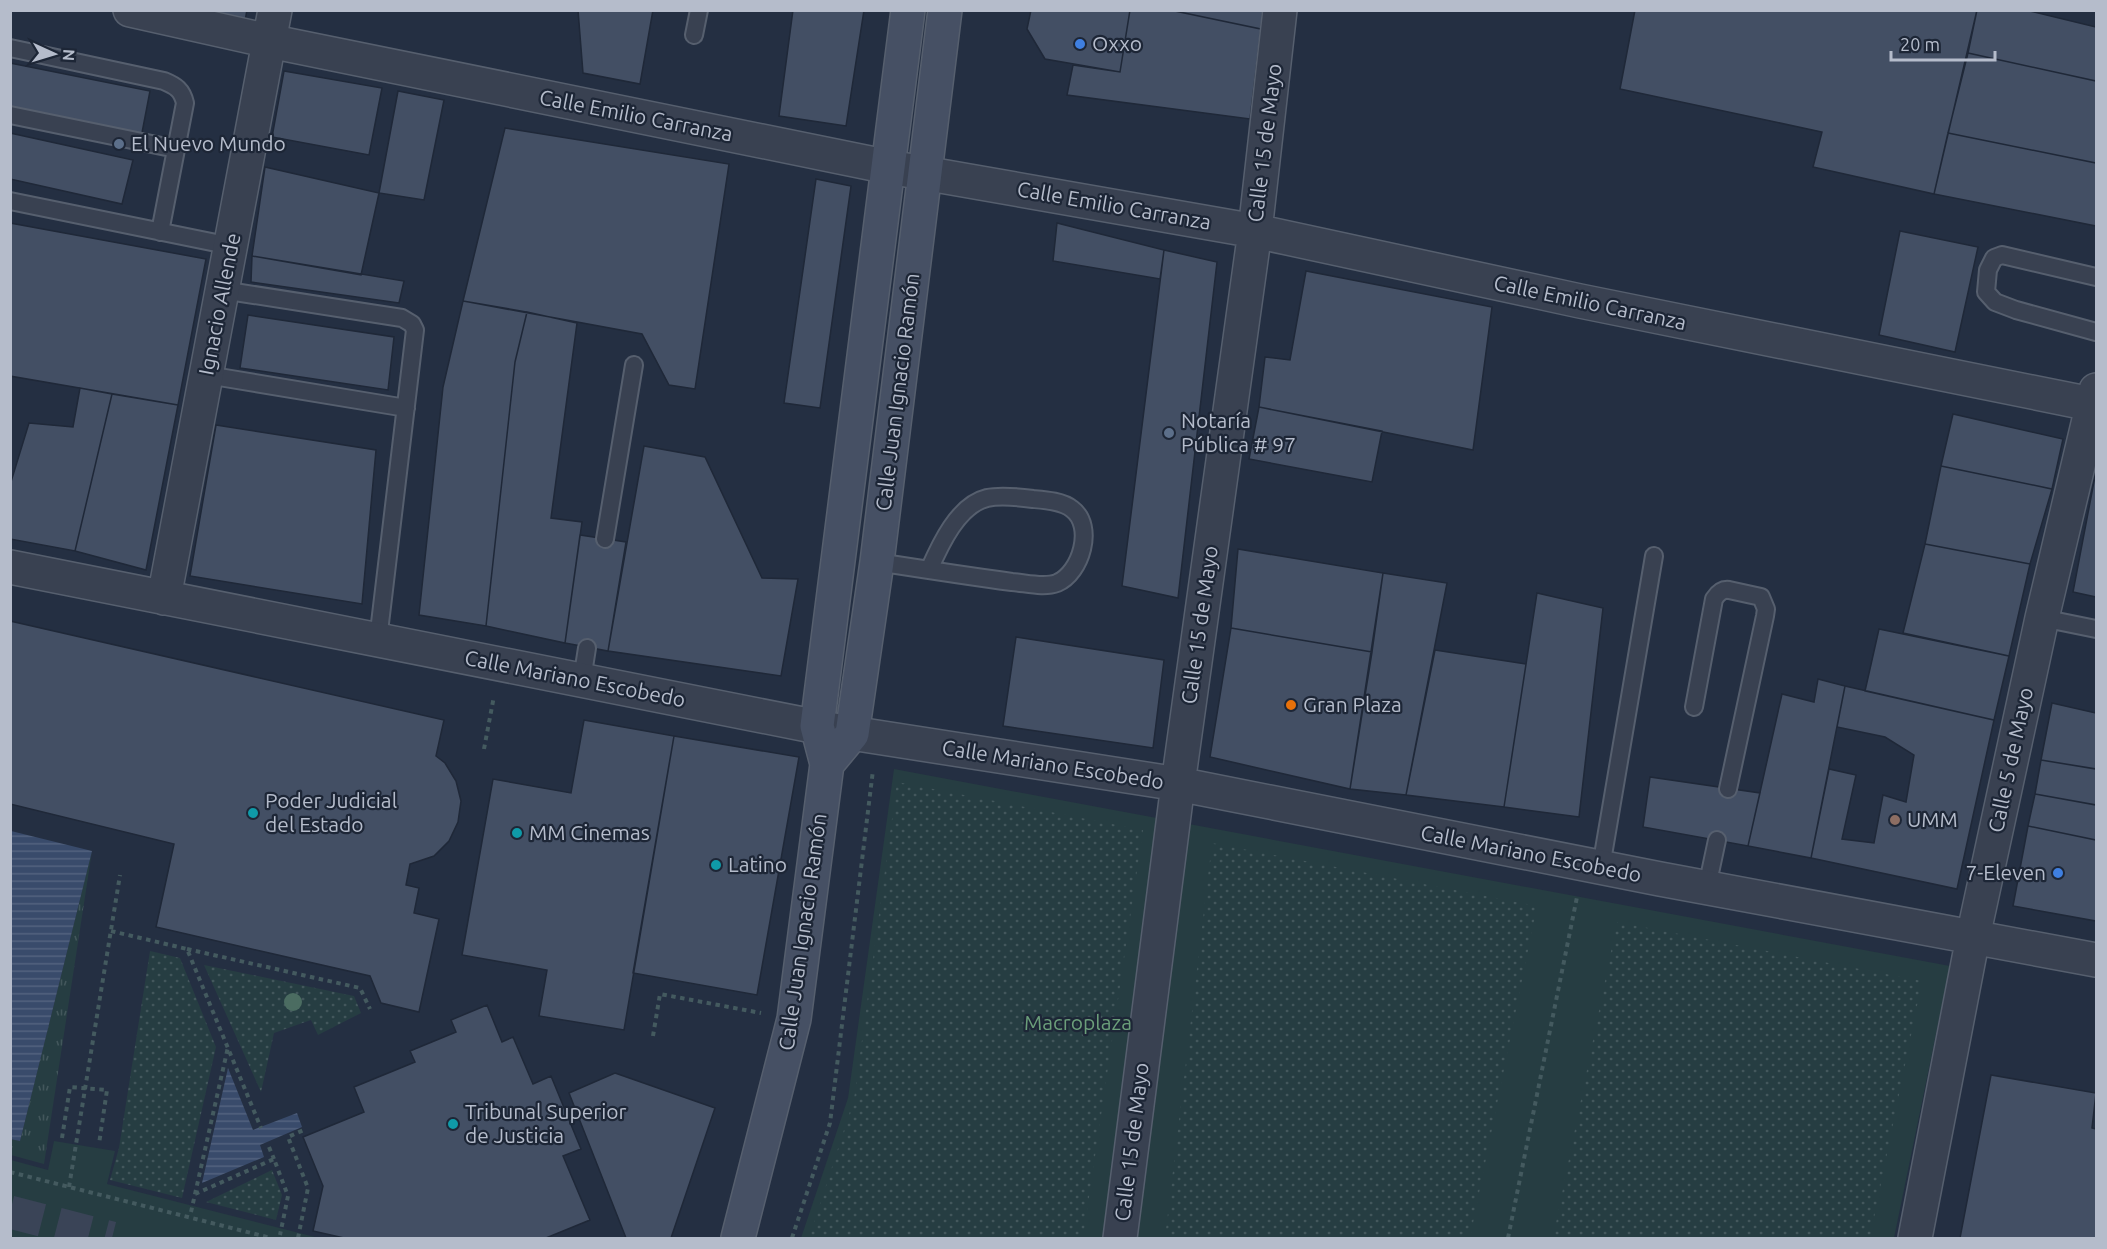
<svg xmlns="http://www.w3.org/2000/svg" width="2107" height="1249" font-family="Ubuntu,sans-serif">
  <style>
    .grass { fill: url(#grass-tufts) }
    .park { fill: #263d42 }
    .garden { fill: url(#garden-dots) }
    .water { fill: url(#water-rules) }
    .building { fill: #434f64; stroke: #1f2838; stroke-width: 1.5 }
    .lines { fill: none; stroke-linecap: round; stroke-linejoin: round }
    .secondary-tunnel { stroke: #3a4457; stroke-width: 33; stroke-dasharray: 33 16; stroke-linecap: butt }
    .lane-casing { stroke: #565f6e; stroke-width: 20 }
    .street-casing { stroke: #565f6e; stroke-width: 36 }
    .secondary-casing { stroke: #565f6e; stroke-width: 36 }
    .path { stroke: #445a5f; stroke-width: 4; stroke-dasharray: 4.5 4.5; stroke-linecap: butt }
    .lane { stroke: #394151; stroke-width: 16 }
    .street { stroke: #394151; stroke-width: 33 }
    .secondary { stroke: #465064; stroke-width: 33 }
    .tree { fill: #4b6c61 }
    .shop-dot { fill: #3f7fe0; stroke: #1d2636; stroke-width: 2 }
    .service-dot { fill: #5c6f8a; stroke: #1d2636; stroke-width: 2 }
    .food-dot { fill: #e8710a; stroke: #1d2636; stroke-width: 2 }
    .culture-dot { fill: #0f9aa8; stroke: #1d2636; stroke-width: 2 }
    .education-dot { fill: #8d6e63; stroke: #1d2636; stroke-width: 2 }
    .labels { text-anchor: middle; stroke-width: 4.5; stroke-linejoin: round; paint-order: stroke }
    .poi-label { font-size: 21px; fill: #b5bccb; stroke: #1d2636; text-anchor: start }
    .street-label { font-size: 21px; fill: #b5bccb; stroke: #1d2636 }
    .park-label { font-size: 21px; fill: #6b9e7a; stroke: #1d2636 }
  </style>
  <defs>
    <pattern id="grass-tufts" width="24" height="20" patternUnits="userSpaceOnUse" patternTransform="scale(1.5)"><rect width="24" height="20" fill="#263d42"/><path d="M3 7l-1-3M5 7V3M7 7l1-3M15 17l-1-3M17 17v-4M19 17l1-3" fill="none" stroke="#43575c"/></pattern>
    <pattern id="garden-dots" width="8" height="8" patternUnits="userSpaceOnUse" patternTransform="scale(1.5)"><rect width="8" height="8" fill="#263d42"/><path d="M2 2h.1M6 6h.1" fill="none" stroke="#43575c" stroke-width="1.8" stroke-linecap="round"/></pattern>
    <pattern id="water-rules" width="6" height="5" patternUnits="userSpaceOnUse" patternTransform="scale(1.5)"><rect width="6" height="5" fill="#394b6b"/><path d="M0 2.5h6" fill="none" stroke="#53637f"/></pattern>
  </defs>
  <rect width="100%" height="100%" fill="#242f42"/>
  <path class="grass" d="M92,851L44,1164L11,1155V1139L20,1141Z"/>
  <path class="park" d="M894,769L1950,966L1894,1238H801L848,1098Z
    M54,1141L115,1151L107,1184L319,1238H11V1160L48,1170Z"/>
  <path class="garden" d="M897,782L1143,830L1083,1238H809L854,1099Z
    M1212,843L1537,906L1470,1238H1165Z
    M1617,922L1922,981L1870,1238H1553Z
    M150,951L180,958L216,1047L182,1198L110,1180L119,1148Z
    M204,965L354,996L361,1013L318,1035L311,1020L274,1033L261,1092Z
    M272,1170L282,1195L276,1220L206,1202Z"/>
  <path class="water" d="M11,831L92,851L20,1141L10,1139Z
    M228,1068L253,1130L297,1113L302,1127L260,1145L264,1157L202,1183Z"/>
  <path class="building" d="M198,10H247L245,21Z
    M578,10H653L640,84L583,73Z
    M793,10H864L846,126L779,116Z
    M1031,10H1130L1120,72L1045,59L1027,29Z
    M1130,10H1170L1261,29L1250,119L1067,95L1073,65L1120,72Z
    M1170,10H1263L1261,29Z
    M1635,10H1977L1934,194L1813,167L1822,132L1620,89Z
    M1977,10H2026L2096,27V81L1968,53Z
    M1968,53L2096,81V163L1948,133Z
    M10,63L150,91L141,138L10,110Z
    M284,71L382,88L369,155L272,137Z
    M398,91L444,100L424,200L379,193Z
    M505,128L729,164L695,389L669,385L642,334L463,301Z
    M10,133L133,160L122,204L10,179Z
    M1948,133L2096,163V226L1934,194Z
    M265,167L379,193L361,275L252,256Z
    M816,179L851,186L820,408L784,403Z
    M10,223L206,259L178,405L10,376Z
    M1057,223L1164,250L1160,279L1053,261Z
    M1900,231L1978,247L1955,352L1879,335Z
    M1164,250L1217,262L1178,598L1122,586Z
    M252,256L404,281L399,303L251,282Z
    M1306,271L1492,307L1473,450L1259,407L1265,357L1290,360Z
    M463,301L527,312L515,362L486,626L419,615L443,387Z
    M527,312L577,323L551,518L582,522L565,643L486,626L515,362Z
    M248,315L394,337L388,390L240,368Z
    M80,388L112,394L75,551L10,539V485L29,423L73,427Z
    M112,394L178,405L146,570L75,551Z
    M1259,407L1382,431L1372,482L1249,459Z
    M1953,414L2063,439L2052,489L1941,466Z
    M216,425L376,450L362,604L190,576Z
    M644,446L705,457L762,578L798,579L781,676L608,651Z
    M1941,466L2052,489L2030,564L1925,544Z
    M2096,471V597L2073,592Z
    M580,535L626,542L608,651L565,643Z
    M1925,544L2030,564L2009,656L1903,633Z
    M1238,549L1383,573L1372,652L1231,628Z
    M1383,573L1447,583L1406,795L1350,789Z
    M1537,593L1603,608L1579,817L1504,807Z
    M10,621L444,720L436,756L445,763L456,781L461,801L458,822L449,841L434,856L410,864L406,885L419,888L414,913L439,919L419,1012L381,1003L370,976L156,927L174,844L10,804Z
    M1231,628L1372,652L1350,789L1210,757Z
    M1879,629L2009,656L1994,720L1865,691Z
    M1016,637L1164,660L1153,748L1003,726Z
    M1435,650L1526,664L1504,807L1406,795Z
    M1818,679L1845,686L1811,858L1748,846L1782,694L1814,702Z
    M1845,686L1994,720L1957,889L1811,858L1829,769L1856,775L1842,839L1874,843L1883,795L1906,802L1914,755L1885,737L1837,727Z
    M2052,703L2096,713V769L2041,760Z
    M584,720L674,736L624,1030L539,1016L547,970L462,955L493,779L571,793Z
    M674,736L799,757L757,995L633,973Z
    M2041,760L2096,769V805L2035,794Z
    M1650,777L1760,793L1748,846L1643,827Z
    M2035,794L2096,805V840L2028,826Z
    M2028,826L2096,840V921L2013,906Z
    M487,1005L502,1042L513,1037L533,1084L551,1076L581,1149L563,1156L590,1220L546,1238H344L313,1231L323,1186L303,1137L364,1112L354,1087L415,1062L410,1051L456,1032L451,1020Z
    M615,1073L715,1108L671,1238H626L569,1093Z
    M1991,1075L2096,1093L2092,1128L2096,1129V1238H1960Z"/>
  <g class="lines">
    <path class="secondary-tunnel" d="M10,1212L112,1238"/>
    <defs>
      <path id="lane" d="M694,35L699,10
        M10,48L164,81C176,86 182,90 185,103L160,232
        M10,115L176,149
        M10,201L231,246
        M2096,277L2002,255L1994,258L1988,270L1986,292L1995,302L2016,310L2096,332
        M222,290L402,318L412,324L415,330L378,640
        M207,375L406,408
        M605,539L634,365
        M877,562C922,569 967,576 1012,582C1026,583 1044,588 1057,583C1081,573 1095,526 1072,509C1062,501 1045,500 1033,499C1018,497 1001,495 987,498C958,505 940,545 929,570
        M2042,618L2096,629
        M582,680L587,648
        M1694,707L1714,599C1718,593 1722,589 1729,590L1761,597L1766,609L1765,616L1728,789
        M1601,867L1654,556
        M1707,887L1717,840"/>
      <path id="street" d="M130,10L269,41L889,167L1255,231L1580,301L2096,405
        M10,567L838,731L1178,784L1660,879L2096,960
        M164,598L275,10
        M1120,1238L1178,784L1255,231L1280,10
        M1915,1238L1973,937L2042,618L2096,390"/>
      <path id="secondary" d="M827,764L852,734L877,562L945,10
        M738,1238L794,1019L827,764L817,726L908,10"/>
    </defs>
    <use href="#lane" class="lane-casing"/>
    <use href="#street" class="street-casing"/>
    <use href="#secondary" class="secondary-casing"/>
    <path class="path" d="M484,749L494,696
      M111,931L187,949L261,1128
      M187,949L360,988L370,1009
      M653,1036L660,994L761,1013
      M62,1138L70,1087L107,1090L99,1144
      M269,1147L274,1159
      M10,1172L271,1238
      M69,1187L120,875
      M195,1194L274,1159L288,1196L280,1235
      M191,1212L228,1047
      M298,1238L308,1188L288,1137L306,1129
      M792,1238L830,1123L873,770
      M1508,1238L1577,897"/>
    <use href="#lane" class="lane"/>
    <use href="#street" class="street"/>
    <use href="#secondary" class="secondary"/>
  </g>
  <circle class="tree" cx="293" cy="1002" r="9"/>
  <g class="shop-dot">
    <circle cx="1080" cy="44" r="6"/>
    <circle cx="2058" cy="873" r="6"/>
  </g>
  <g class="service-dot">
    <circle cx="119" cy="144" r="6"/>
    <circle cx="1169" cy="433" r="6"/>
  </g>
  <circle class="food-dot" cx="1291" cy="705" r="6"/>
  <g class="culture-dot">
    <circle cx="253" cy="813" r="6"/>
    <circle cx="517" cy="833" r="6"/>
    <circle cx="716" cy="865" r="6"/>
    <circle cx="453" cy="1124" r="6"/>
  </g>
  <circle class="education-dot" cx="1895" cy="820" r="6"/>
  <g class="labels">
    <g class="poi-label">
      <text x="1092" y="51">Oxxo</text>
      <text x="131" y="151">El Nuevo Mundo</text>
      <text x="1181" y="428">Notaría<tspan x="1181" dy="24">Pública # 97</tspan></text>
      <text x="1303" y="712">Gran Plaza</text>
      <text x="265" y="808">Poder Judicial<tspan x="265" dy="24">del Estado</tspan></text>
      <text x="1907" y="827">UMM</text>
      <text x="529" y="840">MM Cinemas</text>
      <text x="728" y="872">Latino</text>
      <text x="2046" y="880" text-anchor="end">7-Eleven</text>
      <text x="465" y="1119">Tribunal Superior<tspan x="465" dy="24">de Justicia</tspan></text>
    </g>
    <g class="street-label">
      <text transform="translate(636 116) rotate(11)" y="7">Calle Emilio Carranza</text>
      <text transform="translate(1265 143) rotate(-83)" y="7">Calle 15 de Mayo</text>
      <text transform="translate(1114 206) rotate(10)" y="7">Calle Emilio Carranza</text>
      <text transform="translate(1590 303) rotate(12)" y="7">Calle Emilio Carranza</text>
      <text transform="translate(220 304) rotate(-79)" y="7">Ignacio Allende</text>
      <text transform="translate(898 392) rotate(-83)" y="7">Calle Juan Ignacio Ramón</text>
      <text transform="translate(1200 625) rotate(-82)" y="7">Calle 15 de Mayo</text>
      <text transform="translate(575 679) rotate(11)" y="7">Calle Mariano Escobedo</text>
      <text transform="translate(2011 760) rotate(-78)" y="7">Calle 5 de Mayo</text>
      <text transform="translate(1053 765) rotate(9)" y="7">Calle Mariano Escobedo</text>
      <text transform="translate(1531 854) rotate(11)" y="7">Calle Mariano Escobedo</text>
      <text transform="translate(803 932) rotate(-82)" y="7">Calle Juan Ignacio Ramón</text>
      <text transform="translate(1132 1142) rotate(-83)" y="7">Calle 15 de Mayo</text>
    </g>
    <g class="park-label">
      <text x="1078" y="1030">Macroplaza</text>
    </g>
  </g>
  <rect width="2107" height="1249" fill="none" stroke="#b5bccb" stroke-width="24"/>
  <g transform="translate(54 54) rotate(94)" stroke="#1d2636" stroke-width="4.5" paint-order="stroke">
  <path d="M0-4.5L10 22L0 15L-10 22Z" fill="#b5bccb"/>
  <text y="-9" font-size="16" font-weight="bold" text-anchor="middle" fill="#b5bccb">N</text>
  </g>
  <path d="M1891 51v9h104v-9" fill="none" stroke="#b5bccb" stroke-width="3"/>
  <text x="1900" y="51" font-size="18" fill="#b5bccb" stroke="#1d2636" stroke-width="4.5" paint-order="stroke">20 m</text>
</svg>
